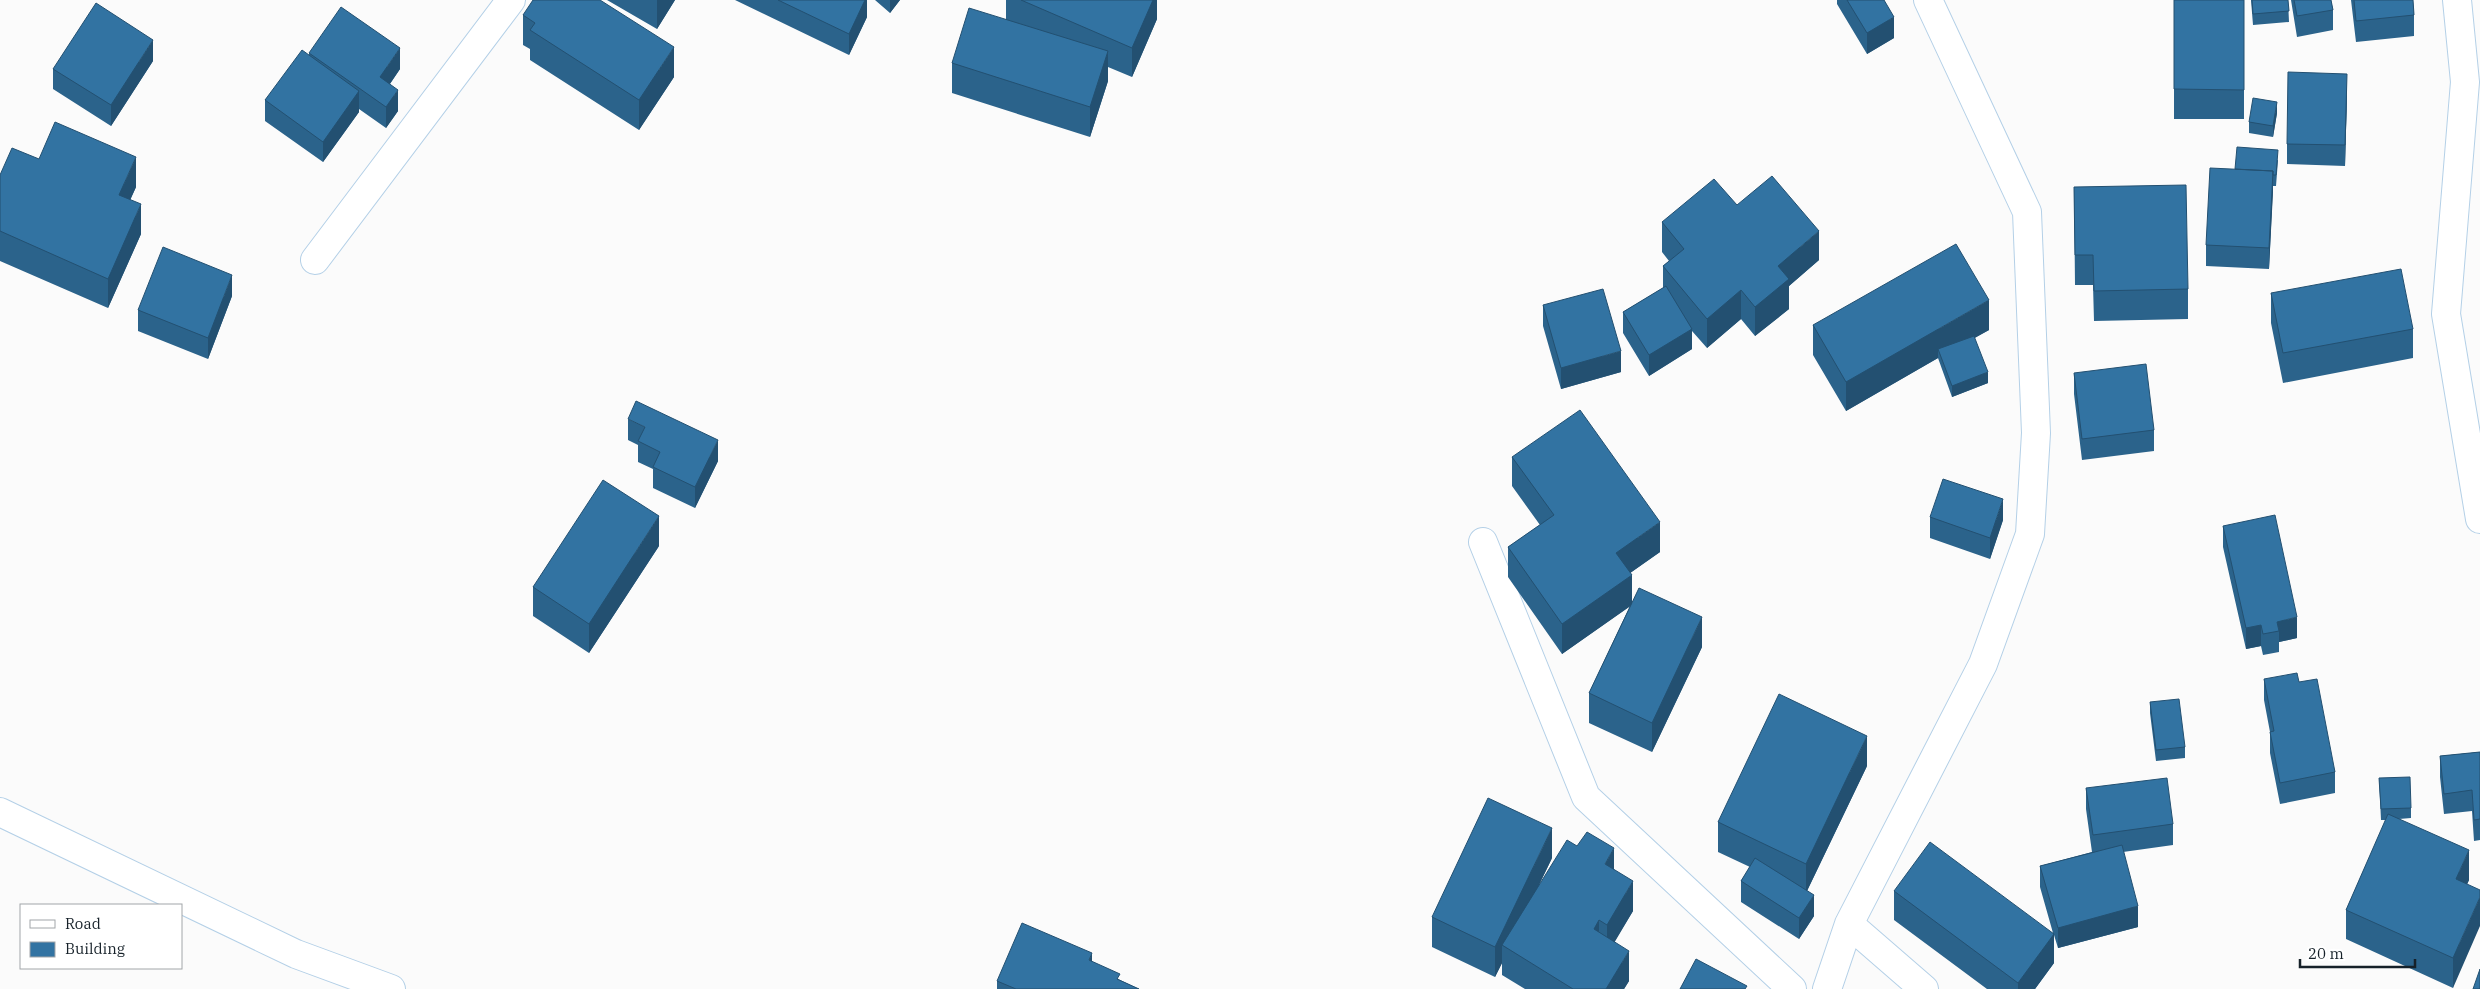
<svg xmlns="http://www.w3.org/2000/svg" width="2480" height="989" font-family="'IBM Plex Serif',serif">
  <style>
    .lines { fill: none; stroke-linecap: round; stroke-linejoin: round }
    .street-casing { stroke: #b4d0e7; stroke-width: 30 }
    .street { stroke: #fff; stroke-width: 28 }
    .wall { fill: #2b638b }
    .shaded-wall { fill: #235071 }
    .building { fill: #3273a2; stroke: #235071 }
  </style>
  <rect width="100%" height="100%" fill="#fbfbfb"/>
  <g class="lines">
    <defs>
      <path id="street" d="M2457,0L2465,82L2446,314L2480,519
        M315,260L511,0
        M1483,542L1586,797L1792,989
        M0,812L296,954L391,989
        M1849,924L1924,989
        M1827,989L1849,924L1983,664L2030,534L2036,433L2027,212L1928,0"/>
    </defs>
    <use href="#street" class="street-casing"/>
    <use href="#street" class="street"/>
  </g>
  <path class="wall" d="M607,0H675L657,29Z
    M735,0H867V17L849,55Z
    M875,0H900L890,13Z
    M1006,0H1157V19L1132,77L1108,67V81L1090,137L952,93V63L1006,19Z
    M1837,0H1884L1894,38L1867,54L1837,4Z
    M2174,0L2244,90V119H2174Z
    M2251,0H2288L2289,22L2253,25Z
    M2291,0H2331L2333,10V30L2297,37Z
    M2351,0H2413L2414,15V36L2356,42Z
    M523,15L674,77L639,130L530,60V49L523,45Z
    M309,53L400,69L390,84L398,111L386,128L359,109V112L323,162L265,121V100L309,55Z
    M153,61L111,126L53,89V69Z
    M2347,95L2345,166L2287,164V144Z
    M2277,113L2273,137L2249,133V122Z
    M39,159L136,187L130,200L141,234L108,308L0,261V175Z
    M2278,160L2276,186H2273L2269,269L2206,266V245L2235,169Z
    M2074,187L2188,289V319L2094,321L2093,285H2075Z
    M1737,205L1819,260L1789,286V309L1755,336L1741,319L1707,348L1692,331V349L1649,376L1623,333V312L1663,288V266L1669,261L1662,252V222Z
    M2271,293L2413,329V358L2283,383L2271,323Z
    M232,296L208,359L138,331V310Z
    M1543,305L1621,372L1561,389L1543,326Z
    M1813,325L1989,330L1974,338L1988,383L1952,397L1938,358L1846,411L1813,355Z
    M2074,373L2154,430V451L2082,460L2074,394Z
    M628,419L718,461L695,508L653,488V469L638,462V445L628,440Z
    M1512,457L1660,552L1630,573L1632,603L1702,647L1652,752L1589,723V693L1630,606L1562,654L1508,577V547L1540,525L1512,486Z
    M1930,517L2003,520L1990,559L1930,538Z
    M2223,526L2297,638L2279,642V652L2263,655L2261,646L2246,649L2223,547Z
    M659,546L589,653L533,616V587Z
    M2264,679L2299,682L2335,772V793L2280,804L2270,753V732L2264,700Z
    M2150,702L2185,747V758L2156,761L2150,713Z
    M2480,752V840L2474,841L2472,811L2444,814L2440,777V756Z
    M1867,766L1807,891L1814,916L1799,939L1741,902V881L1750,867L1718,852V822Z
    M2379,778L2411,808V818L2399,819L2469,880L2467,884L2453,988L2346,939V910L2386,820H2381Z
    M2086,788L2173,824V845L2123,852L2138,927L2058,948L2054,935V963L2035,989H1987L1894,920V891L2053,933L2040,887V866L2092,852L2086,809Z
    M1552,858L1539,885L1614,869L1633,911L1614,942L1629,981L1624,989H1525L1502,975V963L1495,977L1432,947V917Z
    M1092,962L1120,980L1139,989H997V981Z"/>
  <path class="shaded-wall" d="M657,0H675L657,29Z
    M865,0H867V17L849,55V34Z
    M890,0H900L890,13Z
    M1153,0H1157V19L1132,77V48Z
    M1894,17V38L1867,54V33Z
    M153,40V61L111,126V105Z
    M674,47V77L639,130V100Z
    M400,48V69L380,98V77Z
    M1108,51V81L1090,137V107Z
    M2347,74V95L2345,166V145Z
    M398,90V111L386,128V107Z
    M359,91V112L323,162V142Z
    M2277,102V113L2273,137V126Z
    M136,157V187L119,225V195Z
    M2273,171V192L2269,269V248Z
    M141,204V234L108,308V279Z
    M1819,231V260L1789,286V309L1755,336V307L1778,266Z
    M232,275V296L208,359V338Z
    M1741,290V319L1707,348V319Z
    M1989,300V330L1941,357L1938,349V358L1846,411V382Z
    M1692,329V349L1649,376V355Z
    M1621,351V372L1561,389V368Z
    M1988,372V383L1952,397V386Z
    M718,440V461L695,508V487Z
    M2003,499V520L1990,559V538Z
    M659,516V546L589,653V624Z
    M1660,522V552L1616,583V553Z
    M1632,575V605L1562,654V624Z
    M1702,617V647L1652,752V723Z
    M2297,617V638L2279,642V631L2277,622Z
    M2261,625V646L2246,649V628Z
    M1867,736V766L1806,893V864Z
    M1552,828V858L1508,949L1502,945V963L1495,977V947Z
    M1614,848V878L1605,864Z
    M2469,850V880L2456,909V879Z
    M1633,881V911L1607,955V925Z
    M1814,895V916L1799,939V918Z
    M2480,897V926L2453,988V958Z
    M2138,906V927L2058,948V928Z
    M1599,920V950L1594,929Z
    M2054,934V963L2035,989H2018V983Z
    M1629,951V981L1624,989H1606Z
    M1092,953V983L1089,960Z"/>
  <path class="building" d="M533,0H600L674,47L639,100L530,30L535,23L523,15Z
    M778,0H865L849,34Z
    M1021,0H1153L1132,48Z
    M1847,0H1884L1894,17L1867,33Z
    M2174,0H2244V90L2174,89Z
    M2252,0H2288L2289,11L2253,14Z
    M2294,0H2331L2333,10L2297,16Z
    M2354,0H2413L2414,15L2356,21Z
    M96,3L153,40L111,105L53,69Z
    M341,7L400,48L380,77L398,90L386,107L309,53Z
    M969,8L1108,51L1090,107L952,63Z
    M302,50L359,91L323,142L265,100Z
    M2288,72L2347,74L2345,145L2287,144Z
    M2253,98L2277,102L2273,126L2249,122Z
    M55,122L136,157L119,195L141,204L108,279L0,231V175L12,148L39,159Z
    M2237,147L2278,150L2276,175H2273V171L2235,169Z
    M2210,168L2273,171L2269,248L2206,245Z
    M1772,176L1819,231L1778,266L1789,279L1755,307L1741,290L1707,319L1663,266L1684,249L1662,222L1714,179L1737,205Z
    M2186,185L2188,289L2094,291L2093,255H2075L2074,187Z
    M1956,244L1989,300L1846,382L1813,325Z
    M163,247L232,275L208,338L138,310Z
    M2401,269L2413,329L2283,353L2271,293Z
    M1666,286L1692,329L1649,355L1623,312Z
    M1603,289L1621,351L1561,368L1543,305Z
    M1974,336L1988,372L1952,386L1938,349Z
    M2146,364L2154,430L2082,439L2074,373Z
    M636,401L718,440L695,487L653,467L660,452L638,441L645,427L628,419Z
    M1580,410L1660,522L1616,553L1632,575L1562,624L1508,547L1554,515L1512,457Z
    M1943,479L2003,499L1990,538L1930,517Z
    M603,480L659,516L589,624L533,587Z
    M2275,515L2297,617L2277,622L2279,631L2263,634L2261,625L2246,628L2223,526Z
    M1639,588L1702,617L1652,723L1589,693Z
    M2297,673L2299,682L2317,679L2335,772L2280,783L2270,732L2274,731L2264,679Z
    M1779,694L1867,736L1806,864L1718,822Z
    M2179,699L2185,747L2156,750L2150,702Z
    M2480,752V819L2474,820L2472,790L2444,794L2440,756Z
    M2410,777L2411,808L2381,809L2379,778Z
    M2167,778L2173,824L2093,835L2086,788Z
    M1488,798L1552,828L1495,947L1432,917Z
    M2388,814L2469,850L2456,879L2480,890V897L2453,958L2346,910Z
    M1587,832L1614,848L1605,864L1633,881L1607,925L1599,920L1594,929L1629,951L1606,989H1573L1502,945L1567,840L1577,846Z
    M1930,842L2054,934L2018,983L1894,891Z
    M2122,845L2138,906L2058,928L2040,866Z
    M1755,858L1814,895L1799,918L1741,881Z
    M1022,923L1092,953L1089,960L1120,974L1117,979L1139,989H1016L997,981Z
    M1696,959L1747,986L1745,989H1680Z
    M2480,969V989H2473Z"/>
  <rect x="20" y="904" width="162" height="65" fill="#ffffff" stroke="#a2a6a9"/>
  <rect x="30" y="920" width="25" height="8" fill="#ffffff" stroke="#a2a6a9"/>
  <text x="65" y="929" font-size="15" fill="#162129">Road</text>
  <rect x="30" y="942" width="25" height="15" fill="#3273a2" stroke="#a2a6a9"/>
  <text x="65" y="954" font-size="15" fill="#162129">Building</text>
  <path d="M2300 959v8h115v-8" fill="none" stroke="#162129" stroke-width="2.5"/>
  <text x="2308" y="959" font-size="15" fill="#162129" stroke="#ffffff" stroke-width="4" paint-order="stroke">20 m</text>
</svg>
